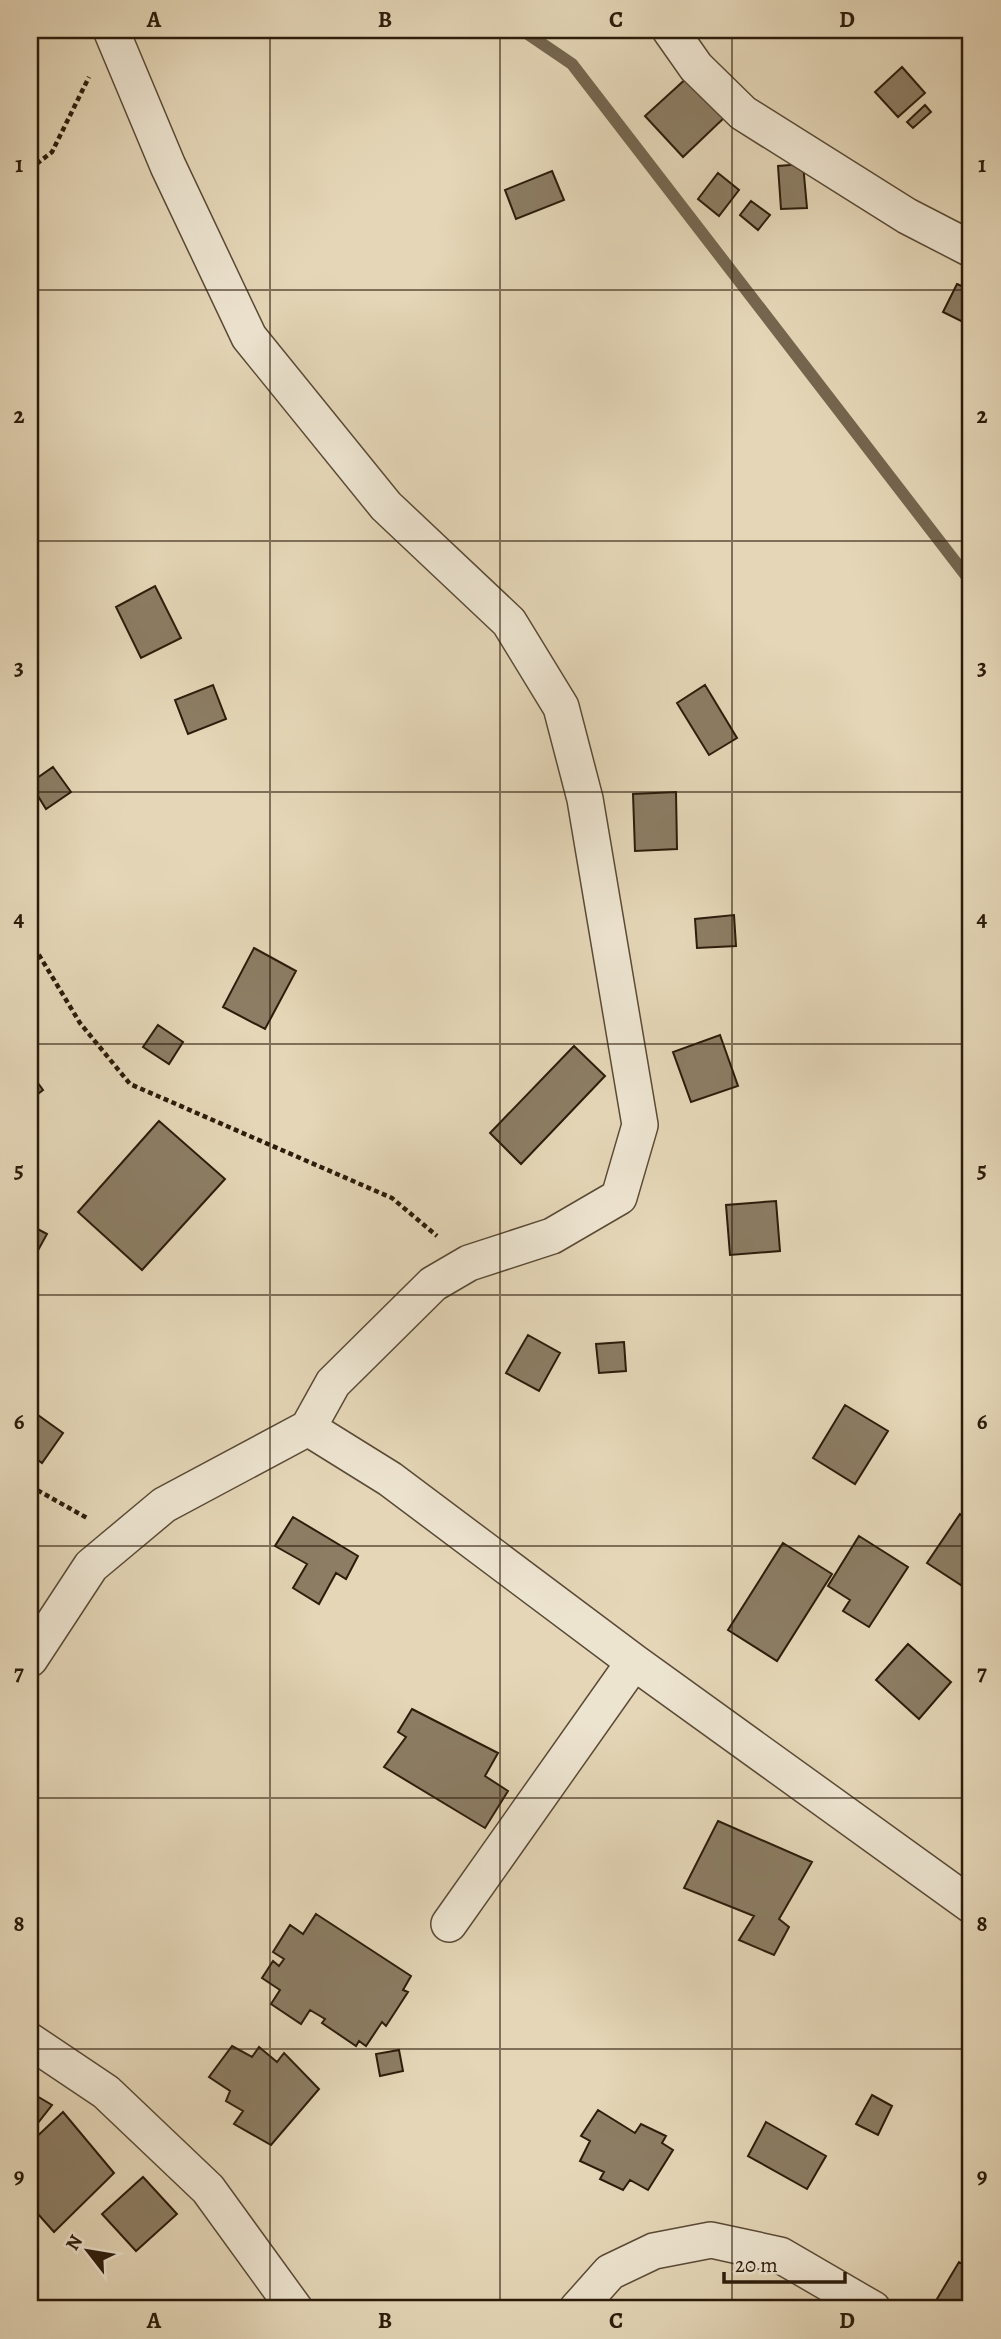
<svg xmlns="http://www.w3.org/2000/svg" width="1001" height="2339" font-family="Alegreya,serif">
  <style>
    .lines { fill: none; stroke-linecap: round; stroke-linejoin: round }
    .stream { stroke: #75664f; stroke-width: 12 }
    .building { fill: #8c7d64; stroke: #2c1c0b; stroke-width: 2 }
    .minor-casing { stroke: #5a4a36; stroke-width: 38 }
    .path { stroke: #2c1c0b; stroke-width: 4.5; stroke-dasharray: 5 3.5; stroke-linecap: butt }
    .minor { stroke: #ede4d0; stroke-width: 35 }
    .grid { fill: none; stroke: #2c1c0b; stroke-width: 2; stroke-opacity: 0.55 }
    .neatline { fill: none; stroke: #2c1c0b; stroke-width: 2.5 }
    .grid-label { font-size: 23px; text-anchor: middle; font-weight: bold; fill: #2c1c0b }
  </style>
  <rect width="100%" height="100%" fill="#e4d6b7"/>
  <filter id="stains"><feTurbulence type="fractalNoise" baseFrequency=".00286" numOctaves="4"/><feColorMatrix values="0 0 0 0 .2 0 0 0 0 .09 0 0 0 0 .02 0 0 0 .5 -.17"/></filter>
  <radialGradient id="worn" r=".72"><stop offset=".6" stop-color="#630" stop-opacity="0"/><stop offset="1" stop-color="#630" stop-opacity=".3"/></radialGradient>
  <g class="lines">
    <path class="stream" d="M522,30L572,64L971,582"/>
  </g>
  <path class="building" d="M902,67L925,93L898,117L875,92Z
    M689,76L726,116L683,157L645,116Z
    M925,105L931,112L913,128L907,122Z
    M803,164L807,208L781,209L778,166Z
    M552,171L564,200L516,219L505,190Z
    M718,173L739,190L719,216L698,199Z
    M751,201L770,215L758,230L740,215Z
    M957,284L971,290V326L943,312Z
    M155,586L181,638L141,658L116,607Z
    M213,685L226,719L188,734L175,700Z
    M705,685L737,738L709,755L677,703Z
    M53,767L71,792L46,809L30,783Z
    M676,792L677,849L635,851L633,794Z
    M734,915L736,946L697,948L695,919Z
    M254,948L296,971L265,1029L223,1007Z
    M158,1025L183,1042L169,1064L143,1047Z
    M720,1035L738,1086L691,1102L673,1052Z
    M574,1046L605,1076L521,1164L490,1133Z
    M30,1072L43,1090L30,1100Z
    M159,1121L225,1179L142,1270L78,1212Z
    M776,1201L780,1251L730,1255L726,1205Z
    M30,1225L47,1234L30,1265Z
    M528,1335L560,1353L539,1391L506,1373Z
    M624,1342L626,1371L599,1373L596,1344Z
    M845,1405L888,1431L855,1484L813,1458Z
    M31,1410L63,1433L42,1463L30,1454Z
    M960,1514L971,1522V1576L964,1587L927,1563Z
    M293,1517L358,1556L346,1579L336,1573L319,1604L293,1588L307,1564L275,1546Z
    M859,1536L908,1567L869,1627L843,1611L850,1600L828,1586Z
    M783,1543L832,1574L777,1661L728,1630Z
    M908,1644L951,1682L919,1719L876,1680Z
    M412,1709L498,1753L485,1776L508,1791L485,1828L384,1767L406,1737L398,1732Z
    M718,1821L812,1862L779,1919L789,1927L774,1955L739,1940L754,1916L684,1888Z
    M316,1914L411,1976L403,1990L408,1992L386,2026L382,2022L366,2046L359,2041L356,2046L322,2023L325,2019L310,2010L301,2024L271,2004L280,1990L262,1978L273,1961L279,1966L284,1959L273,1952L290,1925L303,1934Z
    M232,2046L252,2057L259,2047L277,2062L284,2053L319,2089L271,2145L234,2124L243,2111L226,2101L230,2091L209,2077Z
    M399,2050L403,2071L380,2076L376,2054Z
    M30,2092L52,2105L30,2133Z
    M872,2095L892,2106L878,2135L856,2124Z
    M598,2110L635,2133L641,2124L666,2136L662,2143L673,2150L648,2190L630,2180L623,2190L600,2179L604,2172L580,2161L590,2141L581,2136Z
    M63,2112L114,2173L54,2232L30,2205V2143Z
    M766,2122L826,2156L807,2189L748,2156Z
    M143,2177L177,2214L136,2251L102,2214Z
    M959,2262L971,2269V2309H931Z"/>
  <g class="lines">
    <defs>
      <path id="minor" d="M111,30L168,166L249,337L386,506L509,622L561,707L585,799L640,1125L619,1197L552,1236L469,1263L433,1284L333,1383L308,1428L390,1479L634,1662L971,1905
        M670,30L696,67L743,113L907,216L971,249
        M30,1659L91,1566L164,1505L308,1428
        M449,1924L634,1662
        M30,2041L106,2092L208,2189L295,2309
        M577,2309L610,2272L654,2251L711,2240L780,2255L873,2309"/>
    </defs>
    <use href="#minor" class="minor-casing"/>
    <path class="path" d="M30,169L52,152L89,77
      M30,940L80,1023L130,1084L392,1198L437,1236
      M30,1486L87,1518"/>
    <use href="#minor" class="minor"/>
  </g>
  <path class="grid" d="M270,30V2309M500,30V2309M732,30V2309M30,290H971M30,541H971M30,792H971M30,1044H971M30,1295H971M30,1546H971M30,1798H971M30,2049H971"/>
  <rect width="1001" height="2339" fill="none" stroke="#e4d6b7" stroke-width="77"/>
  <g transform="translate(88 2251) rotate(301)" stroke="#ede4d0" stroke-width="5" paint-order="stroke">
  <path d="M0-5L12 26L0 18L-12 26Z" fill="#2c1c0b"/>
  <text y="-10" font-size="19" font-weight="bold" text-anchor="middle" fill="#2c1c0b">N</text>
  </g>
  <path d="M724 2272v10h121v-10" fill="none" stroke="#2c1c0b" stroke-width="3.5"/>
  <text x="735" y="2272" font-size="21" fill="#2c1c0b" stroke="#ede4d0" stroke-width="5" paint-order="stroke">20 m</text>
  <rect x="38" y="38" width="924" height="2262" class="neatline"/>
  <g class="grid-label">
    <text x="154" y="27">A</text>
    <text x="385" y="27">B</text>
    <text x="616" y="27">C</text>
    <text x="847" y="27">D</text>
    <text x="19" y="172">1</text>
    <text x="982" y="172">1</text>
    <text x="19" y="423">2</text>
    <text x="982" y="423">2</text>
    <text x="19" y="675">3</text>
    <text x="982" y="675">3</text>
    <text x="19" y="926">4</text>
    <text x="982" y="926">4</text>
    <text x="19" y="1177">5</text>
    <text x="982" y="1177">5</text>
    <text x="19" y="1429">6</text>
    <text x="982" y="1429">6</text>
    <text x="19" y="1680">7</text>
    <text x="982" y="1680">7</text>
    <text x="19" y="1931">8</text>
    <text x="982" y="1931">8</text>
    <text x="19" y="2183">9</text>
    <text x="982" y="2183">9</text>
    <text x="154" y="2328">A</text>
    <text x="385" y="2328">B</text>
    <text x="616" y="2328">C</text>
    <text x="847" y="2328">D</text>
  </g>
  <rect width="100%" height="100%" filter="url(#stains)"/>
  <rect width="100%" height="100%" fill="url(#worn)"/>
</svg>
